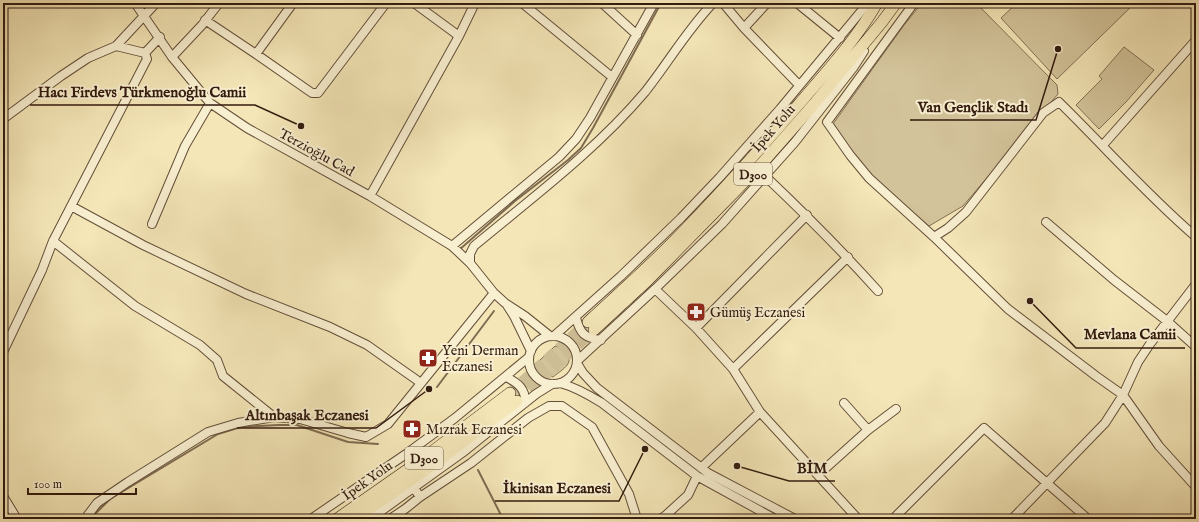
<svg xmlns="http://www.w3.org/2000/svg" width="1199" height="522" font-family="'IM FELL English',serif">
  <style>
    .green { fill: #d3c39a; stroke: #836f54 }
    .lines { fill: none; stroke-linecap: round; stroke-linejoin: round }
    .stream { stroke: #7f6b51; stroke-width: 2 }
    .highway-tunnel { stroke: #cdbd95; stroke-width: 11; stroke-dasharray: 11 5.5; stroke-linecap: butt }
    .minor-casing { stroke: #634e38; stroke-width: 10 }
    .highway-casing { stroke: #331b0e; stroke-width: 12 }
    .minor { stroke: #f8efd0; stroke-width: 8 }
    .highway { stroke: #f4e6b7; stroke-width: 11 }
    .labels { text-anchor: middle; stroke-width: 4; stroke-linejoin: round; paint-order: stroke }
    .shield { fill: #f8efd0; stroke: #6e5b48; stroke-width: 1 }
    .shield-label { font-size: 13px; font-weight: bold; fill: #331b0e }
    .street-label { font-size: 14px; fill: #331b0e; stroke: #f8efd0 }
    .poi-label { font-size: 14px; fill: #331b0e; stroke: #f8efd0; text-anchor: start }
    .leader { fill: none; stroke: #331b0e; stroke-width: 1.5 }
    .callout-dot { fill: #331b0e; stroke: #f8efd0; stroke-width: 1.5 }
    .callout-label { font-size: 15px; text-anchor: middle; font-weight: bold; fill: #331b0e; stroke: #f8efd0; stroke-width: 4; stroke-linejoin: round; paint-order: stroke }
  </style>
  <rect width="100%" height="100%" fill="#f4e6b7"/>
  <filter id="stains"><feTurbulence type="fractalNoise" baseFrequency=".005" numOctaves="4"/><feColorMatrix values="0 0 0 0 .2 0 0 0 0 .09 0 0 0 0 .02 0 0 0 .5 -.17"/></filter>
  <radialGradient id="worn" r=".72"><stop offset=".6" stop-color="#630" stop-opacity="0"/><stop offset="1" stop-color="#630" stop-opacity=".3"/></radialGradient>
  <path class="green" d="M922,3H976L1057,85L1058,94L963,206L929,226L869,175L833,124L904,25Z
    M1017,3H1135L1057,79L1001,18Z
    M1124,47L1154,70L1126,102L1099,129L1076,105L1102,79L1099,76Z
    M555,346C560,347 563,349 566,353C576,363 560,371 553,377C543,376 541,370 539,361Z"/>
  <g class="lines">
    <path class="stream" d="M459,250L515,201L568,160L581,148L593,128L661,3
      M437,387L494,311
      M478,470L503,519
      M93,519L95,514L110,499L218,434L241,427L279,425H297L348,442L378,444"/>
    <path class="highway-tunnel" d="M510,393L587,323
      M517,401L594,330"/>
    <defs>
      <path id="minor" d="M135,3L172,57L210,103L247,128L370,196L452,246L470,263L494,293L505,303L525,316L550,336
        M414,3L459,36
        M522,3L612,77
        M602,3L637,35
        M723,3L744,28L799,85
        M797,3L840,38
        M914,3L827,122L850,155L869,178L934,237L1008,309L1096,376L1123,395L1159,446L1196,487
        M205,20L256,54L312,93H318L386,3
        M744,28L767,3
        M116,46L145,53L160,37
        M256,54L293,3
        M172,57L202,25L219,3
        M3,119L61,76L88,58L116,46L156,3
        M1103,145L1196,40
        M765,176C804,213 842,251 878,291
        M370,196L459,36L475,3
        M71,206L143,245L246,294L330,327L367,345L421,383
        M1046,222L1114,280L1167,321L1196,347
        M152,224L185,146L210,103
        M934,237L948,228L966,212L1043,113L1059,102C1105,147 1147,195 1196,237
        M53,241L135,306L200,345L217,360L223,376L274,417
        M452,246L559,157L576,139L590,118L654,3
        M470,263V254L474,246C533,197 595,151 645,92C668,63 687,30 713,3
        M655,289L696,328L733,369L760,412L858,519
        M507,305L514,316L531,351
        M576,318C580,333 584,338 601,340
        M696,328L807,215
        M554,336L621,276L681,218L720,177L780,109L868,3
        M529 360a24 24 0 1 1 48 0a24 24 0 1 1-48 0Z
        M3,352L42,270L53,241L147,59L145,53
        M577,361L655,289L722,224L795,142L853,68L864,51
        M577,363L583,373L597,388L708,473L795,519
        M733,369L848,257
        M506,377C518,383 526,389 525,403
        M560,383C575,387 589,395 602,403L697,476L775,519
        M844,403L868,430
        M701,468L760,412
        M818,475L868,430L896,409
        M414,488L420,497L471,463L528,418L549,406H562L592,427L629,494L637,519
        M3,496L17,519
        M87,519L88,515L97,503L128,482L208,432L238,423L274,417L300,419L348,433L366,437L388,424L494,293
        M311,519L406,454L455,418L529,357
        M370,519L462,453L536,394L552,384
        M390,519L405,509L420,497
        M660,519L665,516L688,495L697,476
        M893,519L984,428L1088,519
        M1012,519L1105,423L1123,395L1138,362L1150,344L1196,284"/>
      <path id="highway" d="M588,322C612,300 637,277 661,254C709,206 755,155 799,104C826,72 856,40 877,3
        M594,330L647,281L757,169L814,104L882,22L896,3
        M337,519L417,463L510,393
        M355,519L431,466L517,401"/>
    </defs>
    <use href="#minor" class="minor-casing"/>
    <use href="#highway" class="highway-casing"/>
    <use href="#minor" class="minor"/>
    <use href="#highway" class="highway"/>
  </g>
  <defs>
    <symbol id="pharmacy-square" viewBox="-11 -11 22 22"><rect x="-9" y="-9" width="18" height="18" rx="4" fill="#8f2418" stroke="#f8efd0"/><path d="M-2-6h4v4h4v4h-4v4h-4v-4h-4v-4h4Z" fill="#fff"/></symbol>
  </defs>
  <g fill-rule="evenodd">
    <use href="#pharmacy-square" x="685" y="301" width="22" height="22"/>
    <use href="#pharmacy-square" x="417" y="347" width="22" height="22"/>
    <use href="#pharmacy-square" x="401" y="418" width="22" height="22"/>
  </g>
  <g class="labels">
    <g class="shield">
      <rect x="734" y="163" width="38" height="22" rx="3"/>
      <rect x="405" y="447" width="38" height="22" rx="3"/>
    </g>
    <g class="shield-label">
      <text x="753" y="179">D300</text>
      <text x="424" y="463">D300</text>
    </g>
    <g class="street-label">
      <text transform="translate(773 128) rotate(-49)" y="5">İpek Yolu</text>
      <text transform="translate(317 152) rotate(29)" y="5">Terzioğlu Cad</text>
      <text transform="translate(367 480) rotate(-35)" y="5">İpek Yolu</text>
    </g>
    <g class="poi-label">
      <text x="710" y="317">Gümüş Eczanesi</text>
      <text x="442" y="355">Yeni Derman<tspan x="442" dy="16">Eczanesi</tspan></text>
      <text x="426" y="434">Mızrak Eczanesi</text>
    </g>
  </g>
  <path class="leader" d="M301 126L255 105H30M1058 49L1036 120H910M1030 301L1076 348H1185M429 389L376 428H237M737 466L789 481H835M645 449L619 501H495"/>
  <g class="callout-dot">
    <circle cx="301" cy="126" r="4"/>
    <circle cx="1058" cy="49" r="4"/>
    <circle cx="1030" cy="301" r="4"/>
    <circle cx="429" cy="389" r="4"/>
    <circle cx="737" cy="466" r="4"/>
    <circle cx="645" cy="449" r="4"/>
  </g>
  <g class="callout-label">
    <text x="142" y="97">Hacı Firdevs Türkmenoğlu Camii</text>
    <text x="973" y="112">Van Gençlik Stadı</text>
    <text x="1130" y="339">Mevlana Camii</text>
    <text x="307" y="420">Altınbaşak Eczanesi</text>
    <text x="812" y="473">BİM</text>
    <text x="557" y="493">İkinisan Eczanesi</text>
  </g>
  <rect width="1199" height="522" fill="none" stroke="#f4e6b7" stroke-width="16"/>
  <rect x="4" y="4" width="1191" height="514" fill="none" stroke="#331b0e" stroke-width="2"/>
  <rect x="8" y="8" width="1183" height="506" fill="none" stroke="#331b0e"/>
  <path d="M28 488v6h108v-6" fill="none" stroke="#331b0e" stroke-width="2"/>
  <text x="34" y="488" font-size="12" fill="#331b0e" stroke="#f8efd0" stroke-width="3" paint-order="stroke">100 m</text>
  <rect width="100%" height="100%" filter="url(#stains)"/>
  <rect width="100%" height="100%" fill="url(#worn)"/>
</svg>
